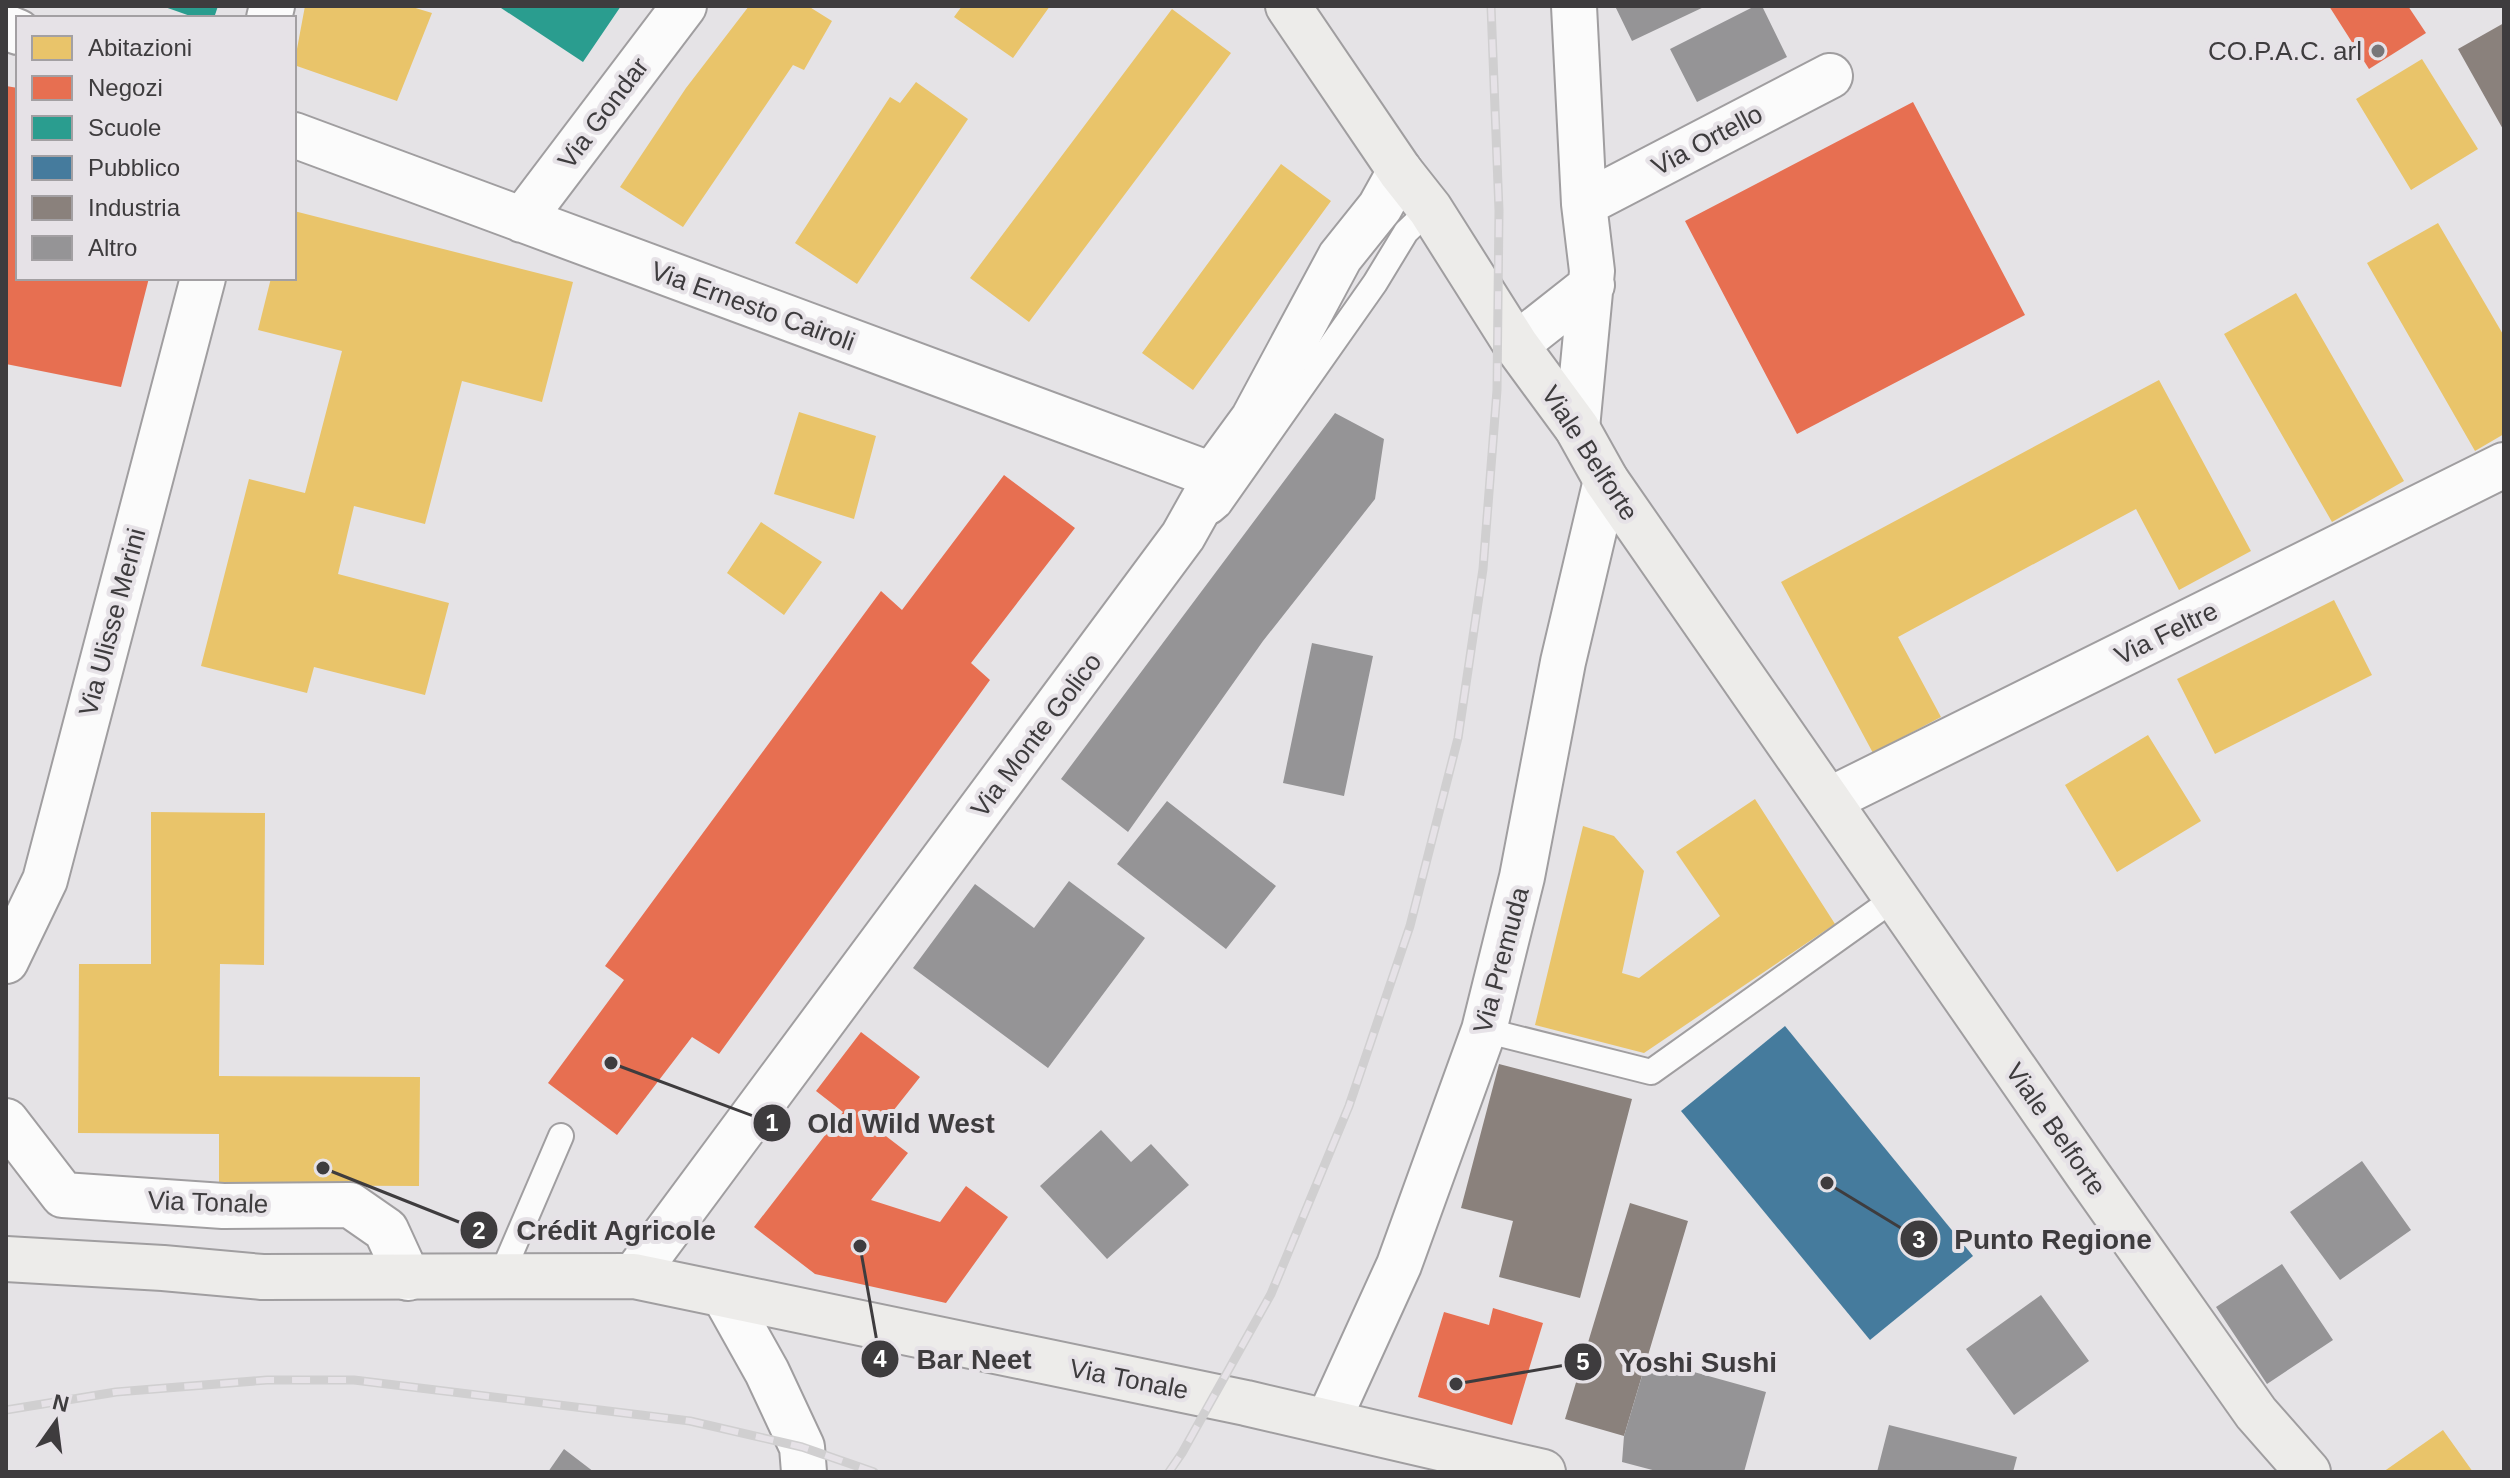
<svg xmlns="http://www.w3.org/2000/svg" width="2510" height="1478" font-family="Helvetica,sans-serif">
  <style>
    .homes { fill: #e9c46a }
    .shops { fill: #e76f51 }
    .schools { fill: #2a9d8f }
    .public { fill: #457b9d }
    .industry { fill: #8a817c }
    .building { fill: #959496 }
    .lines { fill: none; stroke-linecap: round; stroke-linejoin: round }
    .lane-casing { stroke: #a09ea0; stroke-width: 28 }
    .street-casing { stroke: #a09ea0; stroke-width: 48 }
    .secondary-casing { stroke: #a09ea0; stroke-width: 48 }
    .lane { stroke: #fbfbfb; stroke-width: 24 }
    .street { stroke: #fbfbfb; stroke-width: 44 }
    .secondary { stroke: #edecea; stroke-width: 44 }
    .rail-casing { stroke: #d0cfd0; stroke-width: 9 }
    .rail { stroke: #e6e2e7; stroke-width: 6; stroke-dasharray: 18; stroke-linecap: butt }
    .poi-dot { fill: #787679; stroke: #e6e2e7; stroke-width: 3 }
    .labels { text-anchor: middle; stroke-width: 8; stroke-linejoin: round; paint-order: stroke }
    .poi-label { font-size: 26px; fill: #3e3c3e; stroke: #e6e2e7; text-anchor: end }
    .street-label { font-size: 26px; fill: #3e3c3e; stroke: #e6e2e7 }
    .leader { fill: none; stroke: #3e3c3e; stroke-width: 3 }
    .callout-dot { fill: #3e3c3e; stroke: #e6e2e7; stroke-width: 3 }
    .mark-label { font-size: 24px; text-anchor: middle; font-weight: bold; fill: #fff }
    .callout-label { font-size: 28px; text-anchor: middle; font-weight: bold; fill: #3e3c3e; stroke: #e6e2e7; stroke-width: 8; stroke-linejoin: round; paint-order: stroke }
  </style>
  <rect width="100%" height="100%" fill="#e5e3e6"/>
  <path class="homes" d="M305,6H409L432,13L397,101L294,65Z
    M749,6H808L832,21L804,70L793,65L683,227L620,187L686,88Z
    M962,6H1050L1013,58L954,17Z
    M1172,9L1231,53L1029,322L970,278Z
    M2422,59L2478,149L2411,190L2356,99Z
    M916,82L968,119L857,284L795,243L890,97L900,103Z
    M1281,164L1331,201L1193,390L1142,353Z
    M294,211L573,282L542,402L462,381L425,524L354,506L338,574L449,603L425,695L314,667L307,693L201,666L249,479L305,493L342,351L258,330L271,278H294Z
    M2438,223L2504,336V434L2475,451L2367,263Z
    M2296,293L2404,481L2332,522L2224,334Z
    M2159,380L2251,551L2179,590L2136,509L1898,637L1941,717L1873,753L1781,582Z
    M799,412L876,436L854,519L774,494Z
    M761,522L822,562L784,615L727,573Z
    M2334,600L2372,675L2215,754L2177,679Z
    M2148,735L2201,821L2117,872L2065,785Z
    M1755,799L1835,924L1644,1053L1535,1025L1583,826L1614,836L1644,871L1622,973L1639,978L1720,916L1676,852Z
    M151,812L265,813L264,965L220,964L219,1076L420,1077L419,1186L219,1185V1134L78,1133L79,964H151Z
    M2443,1430L2473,1472H2383Z"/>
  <path class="shops" d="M2329,6H2408L2426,33L2369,69Z
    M6,86L18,88V278H149L121,387L6,364Z
    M1913,102L2025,315L1797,434L1685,221Z
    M1004,475L1075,528L971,663L990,680L719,1054L692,1037L617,1135L548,1083L624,980L605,966L881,591L902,610Z
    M861,1032L920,1077L878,1130L908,1153L871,1200L940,1222L966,1186L1008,1217L946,1303L815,1274L754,1227L843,1112L816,1091Z
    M1493,1308L1543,1323L1512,1425L1418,1397L1444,1312L1489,1325Z"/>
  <path class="schools" d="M162,6H218L214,18H196Z
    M498,6H621L583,62Z"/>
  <path class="public" d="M1785,1026L1973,1256L1870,1340L1681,1111Z"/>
  <path class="industry" d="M2504,23V131L2458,49Z
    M1499,1064L1632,1099L1580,1298L1499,1277L1513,1221L1461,1208Z
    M1630,1203L1688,1221L1624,1436L1565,1419Z"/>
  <path class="building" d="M1615,6H1706L1632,41Z
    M1755,6H1762L1787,57L1697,102L1670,49Z
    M1335,413L1384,439L1375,499L1263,641L1128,832L1061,779Z
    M1312,643L1373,656L1344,796L1283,783Z
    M1167,801L1276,886L1226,949L1117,864Z
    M1069,881L1145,938L1048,1068L913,968L975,884L1034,928Z
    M1101,1130L1131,1162L1151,1144L1189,1185L1107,1259L1040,1186Z
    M2362,1161L2411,1230L2340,1280L2290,1212Z
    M2282,1264L2333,1340L2267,1384L2216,1307Z
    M2041,1295L2089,1361L2014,1415L1966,1349Z
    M1647,1359L1766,1392L1744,1472H1660L1622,1462L1624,1436Z
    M1889,1425L2017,1457L2013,1472H1877Z
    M564,1449L594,1472H548Z"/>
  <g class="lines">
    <defs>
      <path id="lane" d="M1212,511L1219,505L1375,283L1406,232L1430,209
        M1484,1030L1651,1072L1895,898
        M500,1278L561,1136"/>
      <path id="street" d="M1574,6L1584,204L1592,271L1577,428
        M269,18L272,6
        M6,27L18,32
        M294,135L1212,475
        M1584,204L1830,76
        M522,220L684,6
        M1516,345L1592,285
        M1829,800L2504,465
        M6,961L45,880L203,278
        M6,1121L63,1195L223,1206L350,1205L386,1230L408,1278
        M634,1276L1183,536L1206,495L1212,475L1253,419L1340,257L1380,207L1400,171
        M725,1297L767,1372L802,1447L804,1472
        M1328,1421L1399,1265L1484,1030L1522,877L1563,662L1606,480"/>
      <path id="secondary" d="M1288,6L1400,171L1430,209L1516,345L1577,428L1606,480L2086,1172L2256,1413L2308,1472
        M6,1259L163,1268L262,1277L634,1276L1246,1403L1543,1472"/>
    </defs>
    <use href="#lane" class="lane-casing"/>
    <use href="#street" class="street-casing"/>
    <use href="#secondary" class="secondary-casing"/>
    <use href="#lane" class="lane"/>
    <use href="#street" class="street"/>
    <use href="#secondary" class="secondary"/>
    <defs>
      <path id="rail" d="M6,1410L116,1392L267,1380H354L690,1421L802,1447L874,1472
        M1169,1472L1182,1453L1271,1294L1349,1106L1410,926L1458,738L1483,569L1497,390L1499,211L1491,6"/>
    </defs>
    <use href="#rail" class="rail-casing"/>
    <use href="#rail" class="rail"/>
  </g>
  <circle class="poi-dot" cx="2378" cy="51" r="8"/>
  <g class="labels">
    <g class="poi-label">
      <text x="2362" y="60">CO.P.A.C. arl</text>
    </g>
    <g class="street-label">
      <text transform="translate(603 113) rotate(-53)" y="9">Via Gondar</text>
      <text transform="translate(1707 140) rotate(-28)" y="9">Via Ortello</text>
      <text transform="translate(753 306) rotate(20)" y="9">Via Ernesto Cairoli</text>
      <text transform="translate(1590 453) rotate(57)" y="9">Viale Belforte</text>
      <text transform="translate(112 622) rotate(-75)" y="9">Via Ulisse Merini</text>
      <text transform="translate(2166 633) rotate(-26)" y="9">Via Feltre</text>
      <text transform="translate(1036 735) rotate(-53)" y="9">Via Monte Golico</text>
      <text transform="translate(1501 960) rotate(-75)" y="9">Via Premuda</text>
      <text transform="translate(2056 1129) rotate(55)" y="9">Viale Belforte</text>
      <text transform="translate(208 1202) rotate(2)" y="9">Via Tonale</text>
      <text transform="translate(1129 1379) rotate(11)" y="9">Via Tonale</text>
    </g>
  </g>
  <path class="leader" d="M611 1063L772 1123M323 1168L479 1230M1827 1183L1919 1239M860 1246L880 1359M1456 1384L1583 1362"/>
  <g class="callout-dot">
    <circle cx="611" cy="1063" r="8"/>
    <circle cx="323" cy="1168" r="8"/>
    <circle cx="1827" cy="1183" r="8"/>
    <circle cx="860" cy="1246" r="8"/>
    <circle cx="1456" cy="1384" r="8"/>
    <circle cx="772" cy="1123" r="20"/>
    <circle cx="479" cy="1230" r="20"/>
    <circle cx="1919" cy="1239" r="20"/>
    <circle cx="880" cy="1359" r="20"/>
    <circle cx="1583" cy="1362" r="20"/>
  </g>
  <g class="mark-label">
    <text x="772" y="1131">1</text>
    <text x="479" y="1239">2</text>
    <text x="1919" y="1248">3</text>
    <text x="880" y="1367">4</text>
    <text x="1583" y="1370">5</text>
  </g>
  <g class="callout-label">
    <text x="901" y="1133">Old Wild West</text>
    <text x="616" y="1240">Crédit Agricole</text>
    <text x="2053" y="1249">Punto Regione</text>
    <text x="974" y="1369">Bar Neet</text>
    <text x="1698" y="1372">Yoshi Sushi</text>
  </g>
  <rect width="2510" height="1478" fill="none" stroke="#3e3c3e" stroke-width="16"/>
  <rect x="16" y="16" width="280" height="264" fill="#e6e2e7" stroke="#a3a0a3" stroke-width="2"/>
  <rect x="32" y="36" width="40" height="24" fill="#e9c46a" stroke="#a3a0a3" stroke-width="2"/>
  <text x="88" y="56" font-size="24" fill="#3e3c3e">Abitazioni</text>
  <rect x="32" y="76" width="40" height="24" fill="#e76f51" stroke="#a3a0a3" stroke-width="2"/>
  <text x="88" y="96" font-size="24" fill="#3e3c3e">Negozi</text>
  <rect x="32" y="116" width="40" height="24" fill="#2a9d8f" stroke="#a3a0a3" stroke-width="2"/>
  <text x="88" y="136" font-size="24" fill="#3e3c3e">Scuole</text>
  <rect x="32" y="156" width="40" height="24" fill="#457b9d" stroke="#a3a0a3" stroke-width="2"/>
  <text x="88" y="176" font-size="24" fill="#3e3c3e">Pubblico</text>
  <rect x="32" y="196" width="40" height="24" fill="#8a817c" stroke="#a3a0a3" stroke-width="2"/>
  <text x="88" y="216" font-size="24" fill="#3e3c3e">Industria</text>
  <rect x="32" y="236" width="40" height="24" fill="#959496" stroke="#a3a0a3" stroke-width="2"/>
  <text x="88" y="256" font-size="24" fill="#3e3c3e">Altro</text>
  <g transform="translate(56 1422) rotate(14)" stroke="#e6e2e7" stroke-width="6" paint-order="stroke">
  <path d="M0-6L14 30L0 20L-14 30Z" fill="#3e3c3e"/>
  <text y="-12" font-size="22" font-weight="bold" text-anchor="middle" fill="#3e3c3e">N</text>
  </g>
</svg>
